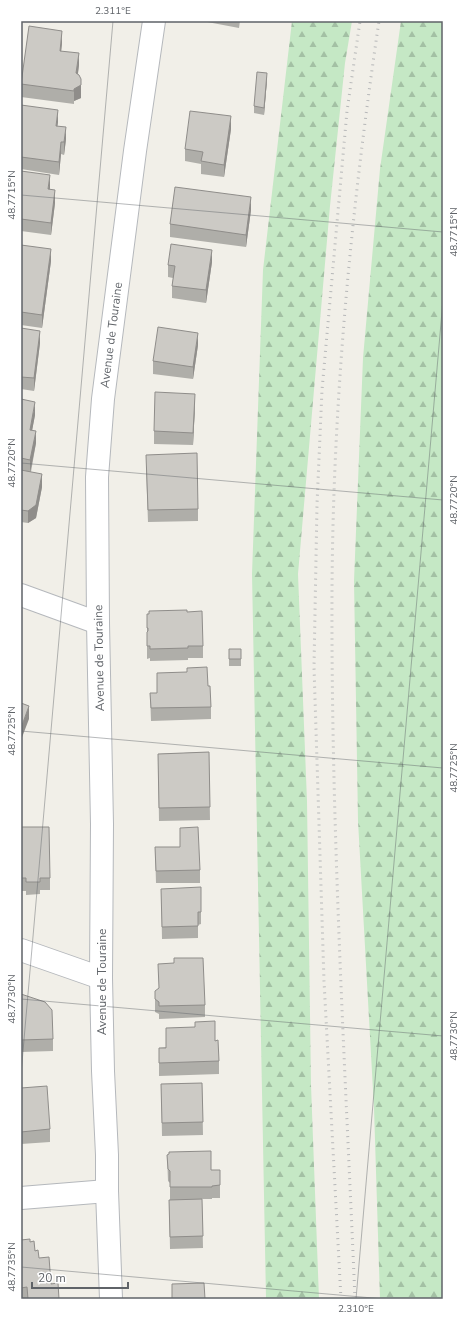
<svg xmlns="http://www.w3.org/2000/svg" width="464" height="1320" font-family="'Nunito Sans',sans-serif">
	<defs>
		<pattern id="forest-firs" width="22" height="20" patternUnits="userSpaceOnUse"><rect width="22" height="20" fill="#c5e8c5"/><path d="M5 1l3.5 6h-7zM16 11l3.5 6h-7z" fill="#a3c0a4"/></pattern>
	</defs>
	<rect width="100%" height="100%" fill="#f1efe8"/>
	<path fill="url(#forest-firs)" d="M292,21H352L345,63L330,206L298,574L307,801L311,1085L319,1299H266L252,574L263,270Z
		M401,21H443V1299H380L374,1108L358,821L354,581L363,358L380,169Z"/>
	<g fill="none" stroke-linecap="round" stroke-linejoin="round">
		<g stroke="#b5b8bc" stroke-width="24">
			<g id="minor">
				<path d="M21,595L98,623"/>
				<path d="M21,950L101,978"/>
				<path d="M21,1198L107,1191"/>
				<path id="s1" d="M111,1299L107,1191V1155L103,1071L101,978L102,824L98,623L97,477L103,399L135,151L154,21"/>
			</g>
		</g>
		<use href="#minor" stroke="#fff" stroke-width="22"/>
		<path stroke="#b6b7b8" stroke-width="3" stroke-dasharray="1 5" stroke-linecap="butt" d="M341,1299L324,981L314,667L317,504L322,390L347,111L360,21
			M355,1299C345,1063 331,827 332,591C333,401 351,210 379,21"/>
	</g>
	<path fill="#afaea9" d="M202,21H240L239,28Z
		M62,43L61,51L79,65L78,74L81,92V98L74,101V104L21,97V83Z
		M267,80L264,115L254,113V106Z
		M21,105L58,122L57,126L66,139L64,155L61,154L59,175L21,169Z
		M231,129L224,177L201,174V164L185,161V149Z
		M21,171L50,189L55,203L51,235L21,231Z
		M251,210L246,247L170,237V224Z
		M21,245L51,261L42,328L21,325Z
		M212,262L206,303L172,298V286L173,278L168,277V265Z
		M21,328L40,343L34,391L21,389Z
		M198,345L193,379L153,374V361Z
		M21,399L35,415L32,430L36,443L31,472L42,487L36,518L28,523L21,522Z
		M195,406L193,445L154,444V431Z
		M146,467L198,509V521L148,522Z
		M149,611L187,612L203,646V658H188V660L150,661V658L147,659V614H149Z
		M229,649H241V666H229Z
		M208,686L211,707V719L151,721L150,693H157Z
		M209,752L210,820L159,821L158,754Z
		M21,827L50,878V890H40V894L26,895V891H21Z
		M155,847L200,870V883H156Z
		M161,889L201,912V924L198,925V938L162,939Z
		M155,991L205,1005V1017L159,1019V1014L155,1012Z
		M21,994L53,1039V1051L21,1052Z
		M215,1041L219,1061V1074L159,1076V1048Z
		M202,1083L203,1135L162,1136L161,1084Z
		M21,1088L50,1129V1142L21,1144Z
		M167,1155L211,1170H220V1198H212V1199H202L203,1248L170,1249L169,1200H170V1183L168,1181Z
		M21,1240L30,1242L39,1258L59,1299H21Z"/>
	<path fill="#8f8d8a" d="M62,31V43L60,63V51Z
		M79,53V65L76,86V73Z
		M267,73V80L264,115V108Z
		M81,79V98L74,101V104V89Z
		M58,110V122L56,138V126Z
		M231,116V129L224,177V165Z
		M66,127V139L64,155V142Z
		M61,142V154L59,175V162Z
		M50,175V188L48,201V189Z
		M55,190V203L51,235V223Z
		M251,197V210L246,247V235Z
		M51,249V261L42,328V315Z
		M212,250V262L206,303V290Z
		M40,331V343L34,391V378Z
		M198,333V345L193,379V367Z
		M195,394V406L193,445V433Z
		M35,402V415L30,442V430Z
		M36,431V443L30,473V460Z
		M42,474V487L36,518L28,523V511Z
		M29,706V719L21,740V728Z"/>
	<path fill="#cccac5" stroke="#8f8d8a" d="M29,26L62,31L60,51L79,53L76,73L79,75L81,79V85L74,89V91L21,84Z
		M257,72L267,73L264,108L254,106Z
		M21,105L58,110L56,126L66,127L64,142H61L59,162L21,157Z
		M190,111L231,116L224,165L201,161L203,152L185,149Z
		M21,171L50,175L48,189L55,190L51,223L21,219Z
		M175,187L251,197L246,235L170,224Z
		M171,244L212,250L206,290L172,286L175,266L168,265Z
		M21,245L51,249L42,315L21,312Z
		M158,327L198,333L193,367L153,361Z
		M21,328L40,331L34,378L21,377Z
		M155,392L195,394L193,433L154,431Z
		M21,399L35,402L30,430L36,431L30,460L21,458Z
		M197,453L198,509L148,510L146,455Z
		M21,470L42,474L36,505L28,511L21,510Z
		M187,610V612L202,611L203,646H188V648L150,649V646H147V632L148,631V628H147V614H149V611Z
		M229,649H241V659H229Z
		M207,667L208,686H210L211,707L151,708L150,693H157V673L187,672V668Z
		M21,703L29,706L21,728Z
		M209,752L210,807L159,808L158,754Z
		M21,827H49L50,878H40V882H26V878H21Z
		M198,827L200,870L156,871L155,847H180V828Z
		M201,887V912H198V926L162,927L161,889Z
		M174,958H203L205,1005L159,1006V1002L155,999V991L159,988L158,964L174,963Z
		M21,994L45,1002L52,1010L53,1039L21,1040Z
		M215,1021V1041L218,1040L219,1061L159,1063V1048H166V1028L195,1027V1022Z
		M202,1083L203,1122L162,1123L161,1084Z
		M47,1086L50,1129L21,1132V1088Z
		M211,1151V1170H220V1185L212,1186V1187H170V1171L168,1169L167,1155L169,1154V1152Z
		M202,1199L203,1236L170,1237L169,1200Z
		M30,1239V1242L34,1241L35,1251L38,1250L39,1258L49,1257L51,1284L58,1283L59,1299H28L27,1287L21,1288V1240Z
		M204,1283L205,1299H172V1284Z"/>
	<path fill="none" stroke="#5f6368" stroke-width="1" stroke-opacity="0.45" d="M21,195L443,232M21,463L443,500M21,731L443,768M21,999L443,1036M21,1074L113,21M21,1267L384,1299M356,1299L443,300"/>
	<g text-anchor="middle" dominant-baseline="central" stroke-width="3" stroke-linejoin="round" paint-order="stroke">
		<g font-size="12" fill="#5f6368" stroke="#fff">
			<text stroke="none"><textPath href="#s1" startOffset="965">Avenue de Touraine</textPath></text>
			<text transform="translate(99 658) rotate(-91)">Avenue de Touraine</text>
			<text transform="translate(102 982) rotate(-90)">Avenue de Touraine</text>
		</g>
	</g>
	<rect width="464" height="1320" fill="none" stroke="#ffffff" stroke-width="44"/>
	<path d="M32 1282v6h96v-6" fill="none" stroke="#5f6368" stroke-width="2"/>
	<text x="38" y="1282" font-size="12" fill="#5f6368" stroke="#ffffff" stroke-width="3" paint-order="stroke">20 m</text>
	<rect x="22" y="22" width="420" height="1276" fill="none" stroke="#5f6368" stroke-width="1.5"/>
	<g font-size="10" text-anchor="middle" fill="#5f6368">
		<text x="113" y="14">2.311°E</text>
		<text transform="translate(11 195) rotate(-90)" y="4">48.7715°N</text>
		<text transform="translate(453 232) rotate(-90)" y="4">48.7715°N</text>
		<text transform="translate(11 463) rotate(-90)" y="4">48.7720°N</text>
		<text transform="translate(453 500) rotate(-90)" y="4">48.7720°N</text>
		<text transform="translate(11 731) rotate(-90)" y="4">48.7725°N</text>
		<text transform="translate(453 768) rotate(-90)" y="4">48.7725°N</text>
		<text transform="translate(11 999) rotate(-90)" y="4">48.7730°N</text>
		<text transform="translate(453 1036) rotate(-90)" y="4">48.7730°N</text>
		<text transform="translate(11 1267) rotate(-90)" y="4">48.7735°N</text>
		<text x="356" y="1312">2.310°E</text>
	</g>
</svg>
